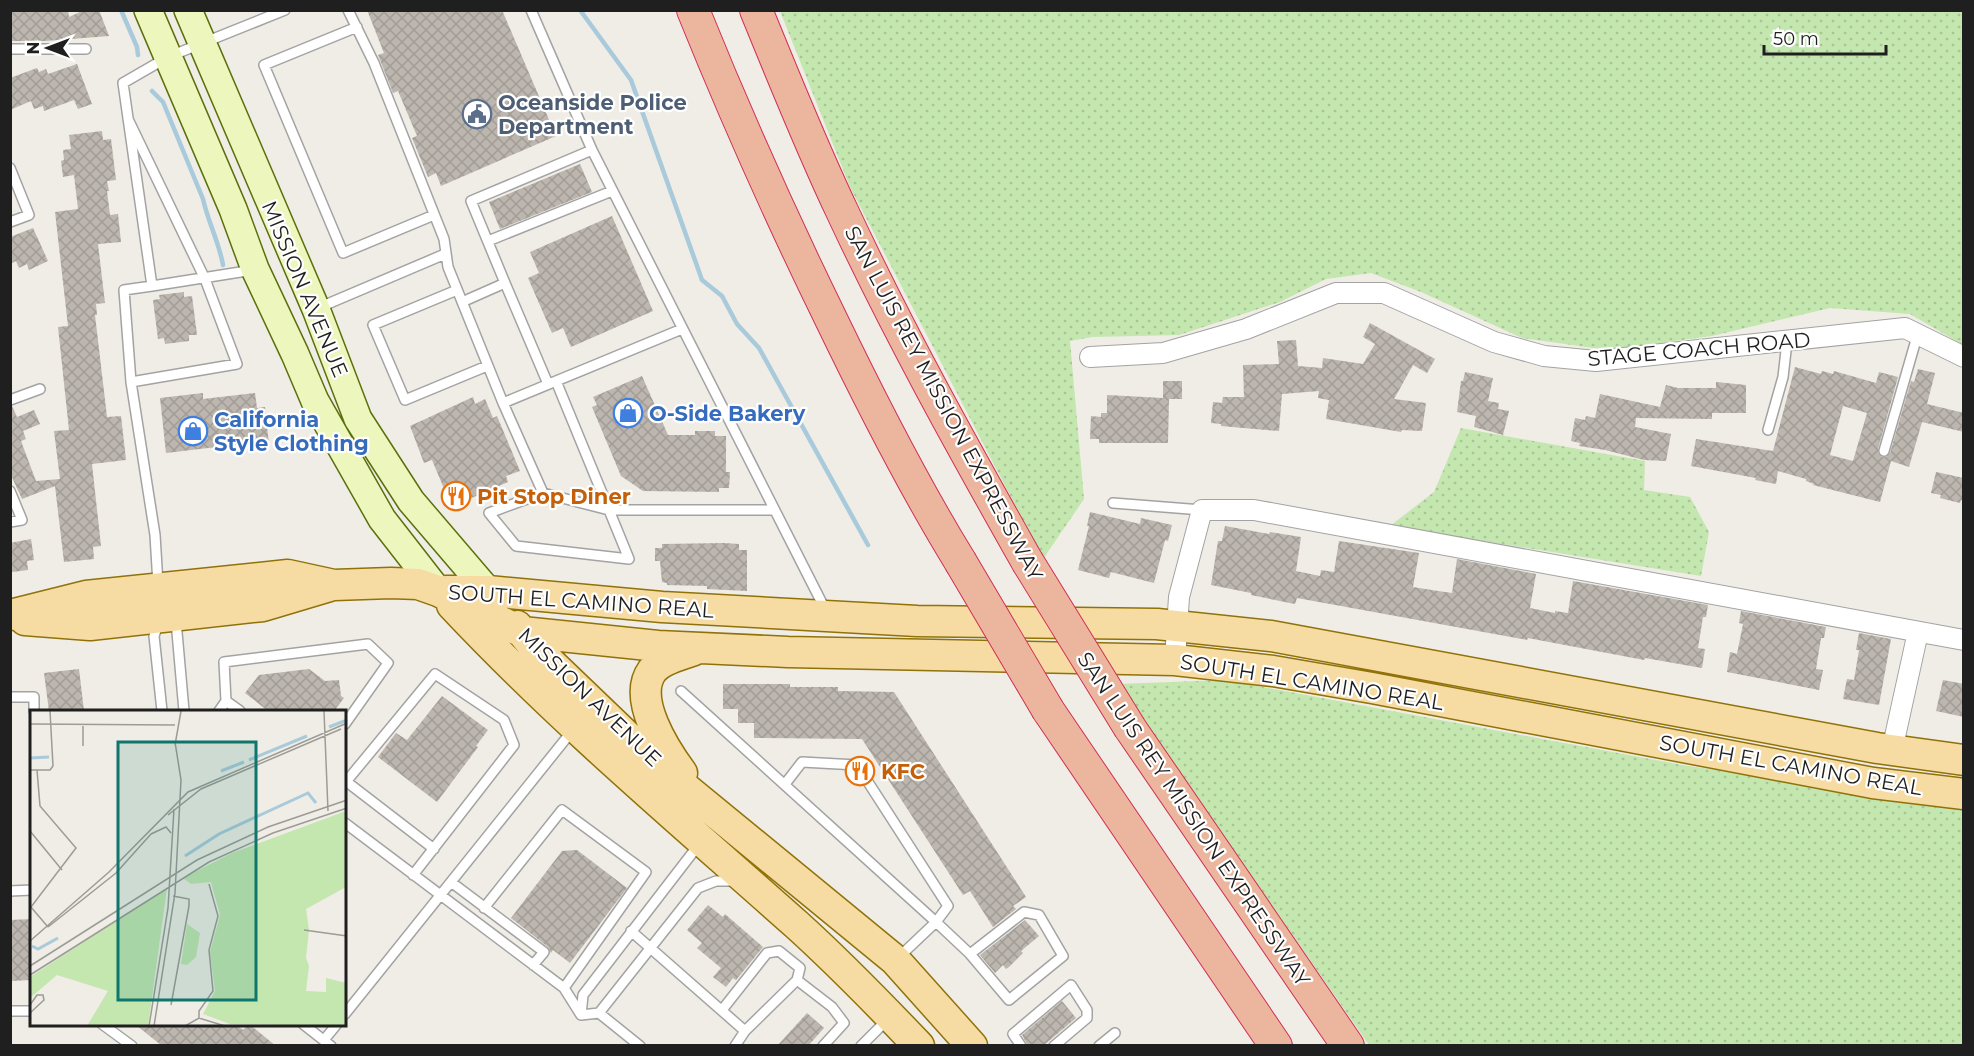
<svg xmlns="http://www.w3.org/2000/svg" width="1974" height="1056" font-family="Montserrat,sans-serif">
	<defs>
		<pattern id="grass-dots" width="8" height="8" patternUnits="userSpaceOnUse" patternTransform="scale(1.5)"><rect width="8" height="8" fill="#c4e6af"/><path d="M2 2h.1M6 6h.1" fill="none" stroke="#a8c596" stroke-width="1.8" stroke-linecap="round"/></pattern>
		<pattern id="building-cross-hatch" width="8" height="8" patternUnits="userSpaceOnUse" patternTransform="scale(1.5)"><rect width="8" height="8" fill="#bcb6af"/><path d="M0 0l8 8M0 8l8-8" fill="none" stroke="#a19c96"/></pattern>
	</defs>
	<rect width="100%" height="100%" fill="#efede6"/>
	<path fill="url(#grass-dots)" d="M780,11H1963V345L1910,314L1830,308L1712,336L1608,350L1522,338L1421,292L1371,273L1326,279L1280,302L1179,335L1092,337L1070,341L1084,499L1043,559L850,187Z
		M1461,428L1645,461L1644,490L1690,497L1709,532L1701,576L1390,526L1434,492Z
		M1225,680L1688,766L1963,804V1045H1369L1118,684Z"/>
	<g fill="none" stroke-linecap="round" stroke-linejoin="round">
		<path stroke="#a9cada" stroke-width="4.5" d="M121,10L137,47L138,55
			M580,10L631,80L702,280L722,296L737,324L759,348L868,545
			M152,91L163,102L203,199C208,222 219,242 223,265"/>
	</g>
	<path fill="url(#building-cross-hatch)" fill-rule="evenodd" d="M10,10H68L69,17L84,10H99L109,36L45,41H10Z
		M367,10H502L556,136L441,186L436,173L428,177L412,138L417,136L398,91L393,93L378,55L384,53Z
		M77,64L92,104L78,109L74,100L44,111L43,106L34,109L31,101L10,110V78L37,68L39,72L46,69L48,74Z
		M102,131L103,140L111,139L116,180L107,181L109,191H107L110,215L118,214L121,242L98,244L105,303L96,304L97,315H95L107,417L121,416L126,460L92,464L101,546L93,547L94,559L64,562L55,486L22,499L10,473V407L12,406L17,417L34,410L40,424L23,431L26,439L21,441L36,481L60,479L54,431L69,430L58,327L68,326L55,212L78,209L74,175L63,177L61,161L64,160L63,150L71,149L69,135Z
		M580,164L592,192L500,229L489,202Z
		M612,216L653,311L571,347L563,328L552,333L528,278L539,273L530,252Z
		M33,228L48,261L29,270L27,264L19,268L16,261L10,264V237Z
		M184,292V297L192,296L197,335H189V341L165,344L164,338L158,339L153,300L160,299L159,295Z
		M1370,323L1435,359L1427,373L1413,365L1394,399L1426,403L1422,431L1402,430L1401,432L1326,419L1329,400L1318,398L1319,391L1282,394L1279,431L1221,426V424L1211,423L1213,402L1222,403L1223,397H1244L1243,365L1279,364L1277,341L1296,340L1298,366L1322,368L1323,358L1363,364L1375,344L1363,337Z
		M1795,367L1821,374L1822,371L1833,374L1834,371L1876,383L1879,372L1898,377L1878,449V453L1882,457H1886L1890,453L1911,381L1914,382L1918,369L1935,373L1927,404L1964,413V432L1922,422L1909,467L1891,461L1880,502L1813,485L1814,484L1806,481V479L1778,471L1776,484L1755,480L1756,478L1691,466L1696,439L1773,451ZM1843,406L1867,413L1853,461L1830,455Z
		M1465,372L1493,378L1488,401L1499,403L1498,409L1509,411L1503,435L1474,427L1476,416L1457,412L1461,381H1463Z
		M642,376L668,435H695V431H715V436H726V472H730L729,488H719V492L643,491L621,476L592,407L597,405L593,397Z
		M1163,381H1182V399H1169L1168,443H1099V439H1090L1091,416L1101,417V413H1107V395L1163,398Z
		M1716,382L1746,385V413H1712V419L1636,418L1635,427L1671,434L1666,461L1644,460L1605,450L1579,446L1580,443L1571,441L1575,418L1585,420L1586,416L1595,418L1600,394L1660,407L1666,385L1678,388H1716Z
		M203,393V399L255,393L257,408L265,407L269,444L243,447L242,444L166,453L160,398Z
		M473,397L475,404L485,399L493,418L497,416L520,471L506,476L508,482L467,500L465,495L454,500L449,489L445,491L432,460L424,463L410,426Z
		M1936,472L1964,478V501L1961,500L1960,503L1940,498L1941,495L1931,493Z
		M1090,512L1140,524L1141,518L1172,525L1168,541L1165,540L1154,583L1111,572L1109,578L1078,570L1089,526H1087Z
		M1225,526L1269,534L1270,532L1301,537L1296,571L1320,576L1321,570L1334,572L1339,541L1419,553L1413,587L1438,591L1452,593L1457,559L1536,574L1530,608L1555,613V611L1568,613L1573,581L1708,605L1706,617H1703L1698,648L1705,649L1702,668L1645,658L1644,660L1528,638L1527,640L1297,598L1295,604L1251,595V593L1211,585L1218,541H1222Z
		M31,539L34,560L27,561L28,570L12,572L10,543Z
		M724,543L739,544V550H747V591L707,589V586L667,585V583L662,582L660,561H655V548H662V544Z
		M1741,611L1826,627L1824,638H1821L1816,669L1823,670L1819,690L1727,672L1730,652L1737,654L1743,624L1739,623Z
		M1859,633L1891,639L1879,705L1843,699L1847,679L1854,680L1859,650H1856Z
		M79,669L84,711H49L44,673Z
		M309,669L325,681L339,680L341,696L344,698L334,711H268L245,693L259,675Z
		M1943,680L1964,684V717L1936,711Z
		M723,684H790V687H838V691L894,692L1026,897L1013,906L1016,909L993,927L970,891L963,895L862,739L754,738V723H738V709H723Z
		M442,696L488,730L476,746L478,747L437,802L378,757L396,733L407,740Z
		M577,850L627,888L570,963L553,950L551,953L548,947L511,918L562,851Z
		M708,905L723,917L725,914L763,947L736,980L733,978L726,987L713,977L721,968L697,948L702,943L687,930Z
		M32,919V980L10,981V920Z
		M1025,920L1039,936L1021,951L1023,953L1009,967L1006,969L1003,965L995,973L980,955Z
		M1062,1001L1076,1018L1043,1046H1028L1022,1035Z
		M807,1013L824,1028L808,1046H777Z
		M135,1024H236L243,1030L249,1024L276,1046H162Z"/>
	<g fill="none" stroke-linecap="round" stroke-linejoin="round">
		<g stroke="#a3a3a3" stroke-width="12">
			<path id="service" d="M348,10L374,63L444,239L448,267L503,403L682,329
				M531,10L592,150L826,611
				M357,27L264,65L343,253L434,215
				M10,49H86
				M128,119L205,279L237,364L131,382L124,290L152,286
				M10,168L29,215L10,222
				M488,241L612,191
				M253,270L152,286L123,83L168,57L285,10
				M505,283L471,201L592,150
				M457,290L373,325L405,400L487,366
				M462,302L505,283L548,384
				M318,308L445,254
				M556,381L609,510H773
				M131,382L155,535L158,584
				M10,400L40,389
				M503,403L543,493L609,510L629,559L516,546L489,513L543,493
				M1768,430L1783,377L1787,342
				M1884,451L1918,333
				M10,491L22,520L10,522
				M1113,503L1202,510
				M176,621L184,711
				M159,622L154,636L162,711
				M681,691L936,922L899,957
				M10,697H34V711
				M226,701L240,711
				M219,711L226,701L224,662L368,644L388,663L345,724
				M347,782L434,849
				M345,783L435,674L504,720L514,745L413,875
				M785,784L802,762L857,765L948,906L936,922L970,954L1009,1000L1063,956L1039,915L1024,912L970,954
				M345,823L564,988L581,1015L599,1013L640,1046
				M451,882L544,952L533,965
				M10,891L32,890
				M484,908L562,810L646,872L564,988
				M631,931L745,1031L735,1046
				M797,980L832,1007L844,1023L823,1046
				M722,1010L767,953L779,951L800,968L797,980L745,1031
				M10,1011H32
				M599,1013L698,888L716,881H736
				M345,1014L572,731
				M581,1015L583,995L700,843
				M102,1024L132,1046
				M303,1024L331,1046
				M324,1040L337,1024
				M861,1046L887,1020
				M1021,1046L1013,1034L1071,985L1087,1010V1018L1054,1046
				M1099,1046L1115,1033"/>
		</g>
		<g stroke="#a3a3a3" stroke-width="22">
			<path id="minor" d="M1090,357L1163,353L1246,329L1336,293H1384L1494,342L1544,356L1596,361L1905,328L1964,357
				M1175,660L1179,597L1202,510H1254L1964,640
				M1892,750L1918,632"/>
		</g>
		<g stroke="#5b700c" stroke-width="30">
			<path id="secondary" d="M148,10L233,209L255,269L295,354L315,401L382,519L438,591
				M188,10L316,309L358,419L411,501L488,591"/>
		</g>
		<g stroke="#907209" stroke-width="33">
			<path id="primary" d="M446,591H488L662,607L917,621L1157,624L1271,636L1877,748L1964,760
				M452,605C559,719 679,820 796,924C838,962 879,1004 919,1046
				M10,615L86,596L288,575L334,585L391,583L418,584L438,591L522,632L658,646L788,652L1175,660L1273,671L1372,688L1873,783L1964,794
				M25,620L90,625L263,606L330,586
				M517,626L535,648L656,764L895,960L972,1046
				M682,773C665,750 632,699 652,671C661,659 681,655 694,650"/>
		</g>
		<g stroke="#d02f56" stroke-width="34">
			<path id="trunk" d="M693,10C735,114 781,217 830,317C870,400 912,483 960,561
				M756,10C784,78 811,146 842,211C898,331 962,446 1027,561
				M1048,710L1276,1046
				M1130,728L1348,1046"/>
		</g>
		<use href="#service" stroke="#fff" stroke-width="9"/>
		<use href="#minor" stroke="#fff" stroke-width="20"/>
		<use href="#secondary" stroke="#edf6bd" stroke-width="27"/>
		<use href="#primary" stroke="#f6dba3" stroke-width="30"/>
		<use href="#trunk" stroke="#ecb69e" stroke-width="32"/>
		<g stroke="#d02f56" stroke-width="34" stroke-linecap="butt">
			<path id="trunk-bridge" d="M960,561L1048,710
				M1027,561L1130,728"/>
		</g>
		<use href="#trunk-bridge" stroke="#ecb69e" stroke-width="32"/>
	</g>
	<defs>
		<g id="civic-ring" transform="scale(1.5)"><circle r="9.5" fill="#fff" stroke="#5c6f8a" stroke-width="1.5"/><path d="M-.6-6.5H3V-4.5H.6V-3L4-1V1h2V6H-6V1h2V-1L-.6-3ZM-1.2 2.5V6h2.4V2.5Z" fill="#5c6f8a"/></g>
		<g id="shop-ring" transform="scale(1.5)"><circle r="9.5" fill="#fff" stroke="#3f7fe0" stroke-width="1.5"/><path d="M-5-2.5h2.3a2.7 3.5 0 0 1 5.4 0H5L5.5 6h-11ZM-1.5-2.5h3a1.5 2.3 0 0 0-3 0Z" fill="#3f7fe0"/></g>
		<g id="restaurant-ring" transform="scale(1.5)"><circle r="9.5" fill="#fff" stroke="#e8710a" stroke-width="1.5"/><path d="M-5-6h1v4h1v-4h1v4h1v-4h1v5L-1.5 .5V6h-2V.5L-5-1ZM5-6V6H3V1.5H1.5Q1.5-4 5-6Z" fill="#e8710a"/></g>
	</defs>
	<g fill-rule="evenodd">
		<use href="#civic-ring" x="477" y="114"/>
		<use href="#shop-ring" x="628" y="413"/>
		<use href="#shop-ring" x="193" y="431"/>
		<use href="#restaurant-ring" x="456" y="496"/>
		<use href="#restaurant-ring" x="860" y="771"/>
	</g>
	<g text-anchor="middle" dominant-baseline="central" stroke-width="4.5" stroke-linejoin="round" paint-order="stroke">
		<g font-size="21" font-weight="bold" fill="#4e5e75" stroke="#fff" text-anchor="start">
			<text x="498" y="102">Oceanside Police<tspan x="498" dy="24">Department</tspan></text>
		</g>
		<g font-size="21" fill="#1f1f1f" stroke="#fff">
			<text transform="translate(305 289) rotate(67)">MISSION AVENUE</text>
			<text transform="translate(1699 349) rotate(-5)">STAGE COACH ROAD</text>
			<text transform="translate(944 403) rotate(62)">SAN LUIS REY MISSION EXPRESSWAY</text>
			<text transform="translate(581 601) rotate(4)">SOUTH EL CAMINO REAL</text>
			<text transform="translate(1312 682) rotate(9)">SOUTH EL CAMINO REAL</text>
			<text transform="translate(590 697) rotate(44)">MISSION AVENUE</text>
			<text transform="translate(1791 765) rotate(10)">SOUTH EL CAMINO REAL</text>
			<text transform="translate(1194 819) rotate(56)">SAN LUIS REY MISSION EXPRESSWAY</text>
		</g>
		<g font-size="21" font-weight="bold" fill="#366cbe" stroke="#fff" text-anchor="start">
			<text x="649" y="413">O-Side Bakery</text>
			<text x="214" y="419">California<tspan x="214" dy="24">Style Clothing</tspan></text>
		</g>
		<g font-size="21" font-weight="bold" fill="#c56008" stroke="#fff" text-anchor="start">
			<text x="477" y="496">Pit Stop Diner</text>
			<text x="881" y="771">KFC</text>
		</g>
	</g>
	<g transform="translate(30 710)">
		<rect width="316" height="316" fill="#efede6"/>
		<path d="M316,101V177L276,199L279,220L276,248L279,256L276,281L296,282V268L316,273V316L200,314L173,304L185,281L180,242L190,205L181,172L161,174L153,168L202,143ZM137,178L118,316H57L78,281L27,265L0,288V267ZM157,214L170,223L166,247L157,255L151,254Z" fill="#c4e6af"/>
		<path fill="none" stroke="#a9cada" stroke-width="3" d="M299,17L317,10M0,48L19,47M219,50L277,26M191,61L214,52M155,146L189,124L278,83L286,93M2,236L8,239L28,228"/>
		<path fill="none" stroke="#9c9b96" stroke-width="1.5" d="M294,1L298,101M0,14L145,15M53,16V36M145,35L151,1M0,60H20L23,56L20,1M138,105L171,79L311,19M0,121L32,160M121,124L136,117L141,123M0,196L18,217M1,197L46,138L10,96L7,60M18,217L86,163L121,124M274,220L317,226M0,231L79,162L158,82L317,13M0,256L167,150L238,117L317,90M0,265L179,152L243,123L317,98M0,295L7,285H13L14,290L0,303M141,295L159,196V189L143,186M169,308V301L183,281L179,240L188,206L179,174M119,316L138,198L144,99M124,316L145,183L151,70L145,32M155,316L169,308L195,316"/>
		<path fill="#0f766e" fill-opacity="0.15" stroke="#0f766e" stroke-width="3" d="M88,32H226V290H88Z"/>
		<rect width="316" height="316" fill="none" stroke="#1f1f1f" stroke-width="3"/>
	</g>
	<rect width="1974" height="1056" fill="none" stroke="#1f1f1f" stroke-width="24"/>
	<g transform="translate(48 48) rotate(270)" stroke="#ffffff" stroke-width="4.5" paint-order="stroke">
	<path d="M0-4.5L10 22L0 15L-10 22Z" fill="#1f1f1f"/>
	<text y="-9" font-size="16" font-weight="bold" text-anchor="middle" fill="#1f1f1f">N</text>
	</g>
	<path d="M1764 45v9h122v-9" fill="none" stroke="#1f1f1f" stroke-width="3"/>
	<text x="1773" y="45" font-size="18" fill="#1f1f1f" stroke="#ffffff" stroke-width="4.5" paint-order="stroke">50 m</text>
</svg>
